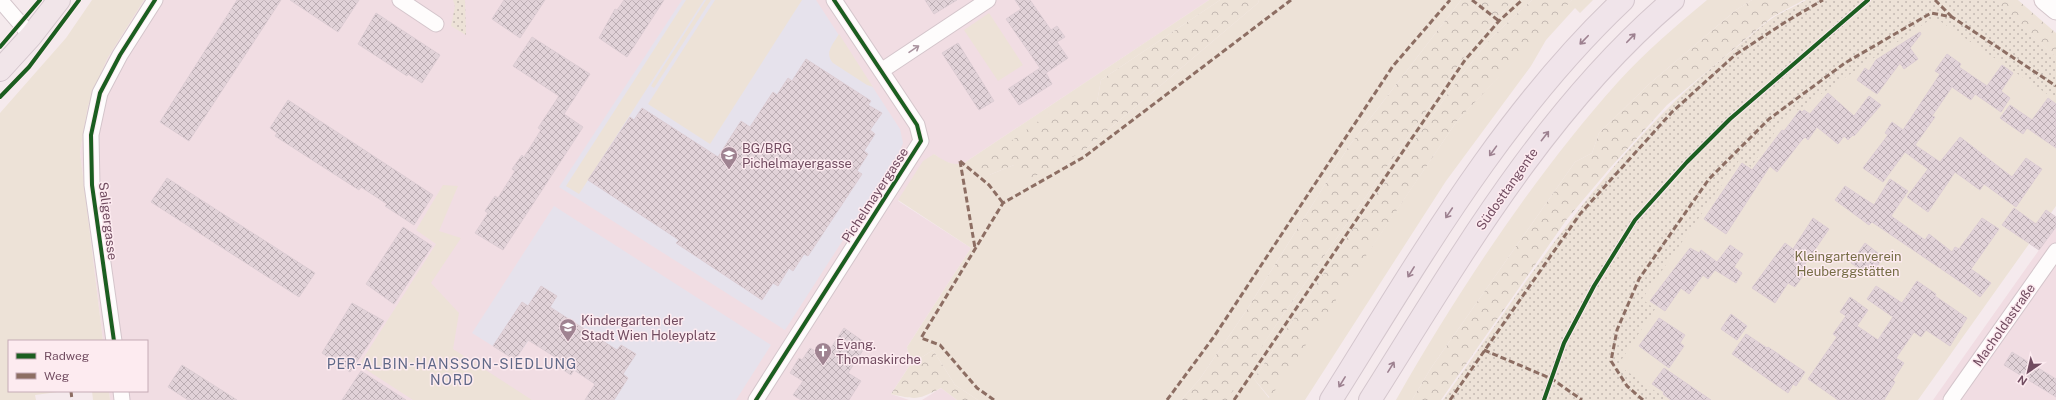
<svg xmlns="http://www.w3.org/2000/svg" width="2056" height="400" font-family="'Public Sans',sans-serif">
	<defs>
		<pattern id="forest-crowns" width="20" height="18" patternUnits="userSpaceOnUse"><rect width="20" height="18" fill="#ede2d7"/><path d="M2 6a3 3 0 1 1 6 0M12 15a3 3 0 1 1 6 0" fill="none" stroke="#c4b9b2"/></pattern>
		<pattern id="park-dots" width="8" height="8" patternUnits="userSpaceOnUse"><rect width="8" height="8" fill="#ede2d7"/><path d="M2 2h.1M6 6h.1" fill="none" stroke="#c4b9b2" stroke-width="1.8" stroke-linecap="round"/></pattern>
		<pattern id="building-cross-hatch" width="8" height="8" patternUnits="userSpaceOnUse"><rect width="8" height="8" fill="#e1d2d8"/><path d="M0 0l8 8M0 8l8-8" fill="none" stroke="#bbadb3"/></pattern>
	</defs>
	<rect width="100%" height="100%" fill="#f5eaed"/>
	<path fill="#f1dde3" d="M144,0H1209L964,163L956,165L943,161L934,154L898,201L971,248L907,347L910,365L891,394L909,400H110L109,391H147V341H103L80,152L88,106L107,59Z
		M2056,227V400H1933L2039,250Z
		M941,388L957,400H922Z"/>
	<path fill="#e6e2ec" d="M682,0H816L900,129L903,143L899,153L785,330L559,187Z
		M554,206L771,345L736,400H585L595,384L574,370L571,375L565,371L559,368L562,362L529,340L515,360L472,333Z"/>
	<path fill="#ede2d7" d="M92,0H144L107,59L88,106L80,152L103,341H9V391H65L35,395L36,400H0V113L66,38Z
		M686,0H704L579,194L566,186Z
		M706,0H711L654,88L651,86Z
		M715,0H802L710,144L648,104Z
		M1209,0H1220L1101,80L1097,102L989,175L1014,165L1082,152L1258,3L1259,0H1461L1349,146L1246,311L1199,380L1181,400H978L955,385L933,350L910,365L907,347L971,248L898,200L923,161L934,154C944,161 952,166 964,163Z
		M1513,0H1532L1490,39L1460,77L1372,200L1254,379L1269,398L1457,121L1564,7L1572,0H1593L1580,13L1575,8L1546,40L1531,66L1446,181L1305,400H1226L1280,319L1464,57Z
		M1707,0H1752L1736,10L1648,85L1599,133L1592,153L1575,162L1431,368L1412,400H1396C1458,291 1534,176 1618,82C1645,52 1676,26 1707,0Z
		M1993,0L2056,57V206L1918,400H1537L1815,32Z
		M989,13L1023,65L998,81L964,30Z
		M839,34L873,87L867,85L833,63C824,53 833,44 839,34Z
		M443,185L458,186L439,231L461,238L431,283L459,313L453,349L532,400H413L359,365L436,244L416,230Z
		M92,391H109L110,400H93Z"/>
	<path fill="url(#forest-crowns)" d="M1220,0H1259L1258,3L1082,152L1031,178L1014,165L989,175L976,166L1075,95L1097,102L1101,80Z
		M1461,0H1513L1464,57L1280,319L1227,400H1181L1199,380L1246,311L1349,146Z
		M1532,0H1572L1457,121L1270,398L1254,379L1372,200L1460,77L1490,39Z
		M1752,0H1804L1772,17L1667,105L1610,168L1567,219L1441,400H1412L1431,368L1575,162L1592,153L1599,133L1648,85L1736,10Z
		M1993,0H2018L2056,33V57Z
		M933,350L955,385L978,400H957L941,388C917,400 918,400 891,394L910,365Z"/>
	<path fill="url(#park-dots)" d="M453,0H465L466,35L451,26L455,6Z
		M1806,0H1993L2056,57V100L1934,17L1783,120L1751,167L1740,159L1642,299L1655,309L1618,365L1668,400H1443C1529,278 1609,150 1727,55C1743,43 1758,28 1774,17C1784,11 1796,6 1806,0Z"/>
	<path fill="url(#building-cross-hatch)" stroke="#ddcdd4" d="M237,0H281L189,141L160,122Z
		M290,0H359L338,32Z
		M504,0H545L520,38L492,19Z
		M624,0H664L627,57L599,38L615,9L617,10Z
		M925,0H957L934,14Z
		M1015,0H1030L1051,30L1057,26L1065,37L1057,42L1068,58L1046,73L1052,84L1019,105L1008,89L1040,68L1006,19L1021,9Z
		M376,13L440,55L422,83L408,74L407,76L358,44Z
		M1920,32L1921,34L1910,48L1918,59L1904,69L1900,63L1877,94L1857,80L1865,68L1869,71L1876,60Z
		M532,37L590,74L564,114L583,127L503,250L475,233L488,213L485,211L495,196L498,198L515,171L512,169L522,155L524,157L541,130L538,128L559,96L513,66Z
		M958,43L994,101L979,110L942,53Z
		M1947,54L1961,64L1959,67L1987,86L2002,65L2013,73L2001,91L2010,98L2001,112L1975,94L1971,100L1952,87L1932,116L1935,117L1915,145L1940,162L1960,137L2012,177L2026,158L2042,169L2016,207L1984,184L1980,190L1955,172L1928,212L1907,197L1928,169L1905,152L1883,182L1863,168L1888,135L1885,133L1892,122L1903,130L1940,74L1935,71Z
		M806,59L871,101L868,105L882,113L870,130L875,134L864,151L868,154L857,171L862,174L808,256L804,254L793,271L789,268L778,286L773,283L762,300L676,243L679,240L588,180L630,117L634,120L642,108L718,157L741,121L750,127L773,92L777,95L788,78L792,81Z
		M1828,93L1854,116L1869,96L1881,105L1854,136L1853,135L1848,140L1844,136L1838,144L1817,127L1808,140L1805,137L1801,141L1777,172L1770,166L1726,234L1704,219L1742,163L1752,170L1782,130L1784,131L1800,110L1802,112L1804,110L1810,114Z
		M2048,98L2056,104V148L2027,128L2023,134L2000,118L2010,105L2032,120Z
		M288,100L433,195L414,225L385,206L387,204L361,187L359,190L275,136L277,133L270,128Z
		M167,178L315,273L299,297L151,202Z
		M1890,179L1908,191L1891,216L1925,240L1929,234L1952,252L1955,247L1959,249L1982,218L1999,229L1971,269L1991,283L1980,297L1965,285L1872,222L1869,225L1835,200L1845,186L1874,205Z
		M2014,208L2036,224L2046,210L2056,217V227L2039,250L2002,225Z
		M1813,218L1829,229L1801,270L1805,273L1795,287L1788,283L1775,303L1752,288L1785,243L1793,249Z
		M403,227L432,246L394,304L366,284Z
		M1865,243L1883,257L1871,276L1851,263Z
		M1730,245L1743,254L1734,267L1742,273L1736,283L1715,270L1708,279L1703,275L1689,294L1681,288L1665,311L1650,301L1690,248L1699,253L1701,250L1717,262Z
		M1917,281L1936,294L1935,296L1967,318L1950,346L1926,330L1921,337L1914,332L1896,358L1904,363L1893,380L1895,382L1884,400H1838L1808,379L1837,337L1833,334L1846,316L1840,312L1850,297L1868,310L1857,326L1878,340L1893,317L1867,299L1876,286L1902,303Z
		M541,286L557,296L550,307L617,350L621,345L636,354L623,374L628,378L614,400H585L595,384L574,370L571,375L565,371L559,368L563,362L528,340L515,360L493,346L522,302L528,306Z
		M352,303L384,321L350,372L322,353Z
		M1731,314L1747,326L1737,340L1721,329Z
		M1659,318L1685,335L1680,343L1684,346L1669,368L1639,346Z
		M844,328L867,344L848,373L861,381L849,400H801L793,395L803,381L790,373L799,358L802,360L810,348L825,357Z
		M1746,334L1767,348L1768,347L1805,372L1796,386L1793,384L1788,393L1732,354Z
		M2012,352L2056,379V397L2004,365Z
		M182,365L237,400H188L185,398L168,387Z
		M1664,368L1711,400H1671L1663,394L1664,392L1652,384Z
		M361,371L406,400H342Z"/>
	<g fill="none" stroke-linecap="round" stroke-linejoin="round">
		<g stroke="#d4c5cb" stroke-width="17">
			<path id="minor" d="M0,0L31,36
				M400,0L436,24
				M881,71L988,0
				M114,341L92,185L91,135L100,93L120,55L155,0
				M121,391L122,400
				M756,400L921,141L917,125L834,0
				M1951,400L2056,251"/>
		</g>
		<g stroke="#d4c5cb" stroke-width="21">
			<path id="tertiary" d="M2044,0L2056,10"/>
		</g>
		<g stroke="#d4c6cd" stroke-width="24">
			<path id="primary" d="M0,70L31,36L59,0"/>
		</g>
		<g stroke="#d4c6cd" stroke-width="24">
			<path id="motorway" d="M1331,400C1419,260 1502,114 1623,0
				M1370,400C1459,259 1544,110 1673,0"/>
		</g>
		<use href="#minor" stroke="#fefcfc" stroke-width="15"/>
		<use href="#tertiary" stroke="#fefcfc" stroke-width="19"/>
		<use href="#primary" stroke="#f1e5e9" stroke-width="22"/>
		<use href="#motorway" stroke="#f0e4ea" stroke-width="22"/>
		<path stroke="#8d6e63" stroke-width="3" stroke-dasharray="6 3" stroke-linecap="butt" d="M1472,0L1499,21
			M1935,0L1952,17
			M960,161L975,248
			M960,161L989,185L1003,203
			M1484,350L1552,379L1582,400
			M71,391L72,400
			M994,400L977,388L940,345L921,338L1003,203L1084,157L1291,0
			M1167,400L1213,338L1393,66L1450,0
			M1234,400L1465,60L1499,21L1522,0
			M1450,400L1580,214L1672,112L1735,55L1787,21L1823,0
			M1643,400L1627,386L1611,361L1617,330L1639,279L1709,179L1769,119L1845,63L1931,13L1952,17L2056,86"/>
		<g stroke="#fdebf0" stroke-width="6">
			<path id="cycleway" d="M0,47L40,0
				M0,97L29,67L79,0
				M114,341L92,185L91,135L100,93L120,55L155,0
				M756,400L921,141L917,125L834,0
				M1544,400L1564,343L1594,286L1635,220L1687,162L1730,119L1868,0"/>
		</g>
		<use href="#cycleway" stroke="#1b5e20" stroke-width="4"/>
	</g>
	<defs><path id="oneway-shaft" d="M-6 0H5M1.5-3L5.5 0L1.5 3" fill="none" stroke-width="1.6" stroke-linecap="round" stroke-linejoin="round"/></defs>
	<g stroke="#9d8190">
		<use href="#oneway-shaft" transform="translate(1631 38) rotate(-46)"/>
		<use href="#oneway-shaft" transform="translate(1584 40) rotate(134)"/>
		<use href="#oneway-shaft" transform="translate(1545 136) rotate(-52)"/>
		<use href="#oneway-shaft" transform="translate(1493 151) rotate(126)"/>
		<use href="#oneway-shaft" transform="translate(1449 213) rotate(124)"/>
		<use href="#oneway-shaft" transform="translate(1411 272) rotate(122)"/>
		<use href="#oneway-shaft" transform="translate(1391 367) rotate(-58)"/>
		<use href="#oneway-shaft" transform="translate(1342 382) rotate(122)"/>
	</g>
	<use stroke="#a9929e" href="#oneway-shaft" transform="translate(914 49) rotate(-34)"/>
	<defs>
		<g id="school-pin" transform="scale(0.9)"><path d="M0 17L-7.5 6A9.5 9.5 0 1 1 7.5 6Z" fill="#9f8391" stroke="#fdebf0"/><path d="M0-5L7-2L0 1L-7-2ZM-4 1L0 2.5L4 1V4Q0 6-4 4Z" fill="#fff"/></g>
		<g id="church-pin" transform="scale(0.9)"><path d="M0 17L-7.5 6A9.5 9.5 0 1 1 7.5 6Z" fill="#9f8391" stroke="#fdebf0"/><path d="M-1.2-6h2.4v3.5h3.3v2.4h-3.3V6h-2.4V-.1h-3.3v-2.4h3.3Z" fill="#fff"/></g>
	</defs>
	<g fill-rule="evenodd">
		<use href="#school-pin" x="729" y="155"/>
		<use href="#school-pin" x="568" y="327"/>
		<use href="#church-pin" x="823" y="351"/>
	</g>
	<g text-anchor="middle" dominant-baseline="central" stroke-width="3" stroke-linejoin="round" paint-order="stroke">
		<g font-size="13" fill="#714c60" stroke="#fdebf0" text-anchor="start">
			<text x="742" y="148">BG/BRG<tspan x="742" dy="15">Pichelmayergasse</tspan></text>
			<text x="581" y="320">Kindergarten der<tspan x="581" dy="15">Stadt Wien Holeyplatz</tspan></text>
			<text x="836" y="344">Evang.<tspan x="836" dy="15">Thomaskirche</tspan></text>
		</g>
		<g font-size="13" fill="#714c60" stroke="#fdebf0">
			<text transform="translate(1507 189) rotate(-55)">Südosttangente</text>
			<text transform="translate(875 195) rotate(-57)">Pichelmayergasse</text>
			<text transform="translate(108 221) rotate(83)">Saligergasse</text>
			<text transform="translate(2004 325) rotate(-55)">Macholdastraße</text>
		</g>
		<g font-size="13" fill="#766d45" stroke="#fdebf0">
			<text x="1848" y="256">Kleingartenverein<tspan x="1848" dy="15">Heuberggstätten</tspan></text>
		</g>
		<g font-size="14" letter-spacing="1" fill="#5f6887" stroke="#fdebf0">
			<text x="452" y="364">PER-ALBIN-HANSSON-SIEDLUNG<tspan x="452" dy="16">NORD</tspan></text>
		</g>
	</g>
	<rect x="8" y="340" width="140" height="52" fill="#fdebf0" stroke="#c5abb6"/>
	<rect x="16" y="353" width="20" height="6" fill="#1b5e20" stroke="#c5abb6"/>
	<text x="44" y="360" font-size="12" fill="#714c60">Radweg</text>
	<rect x="16" y="373" width="20" height="6" fill="#8d6e63" stroke="#c5abb6"/>
	<text x="44" y="380" font-size="12" fill="#714c60">Weg</text>
	<g transform="translate(2028 372) rotate(214)" stroke="#fdebf0" stroke-width="3" paint-order="stroke">
	<path d="M0-3L7 15L0 10L-7 15Z" fill="#714c60"/>
	<text y="-6" font-size="11" font-weight="bold" text-anchor="middle" fill="#714c60">N</text>
	</g>
</svg>
